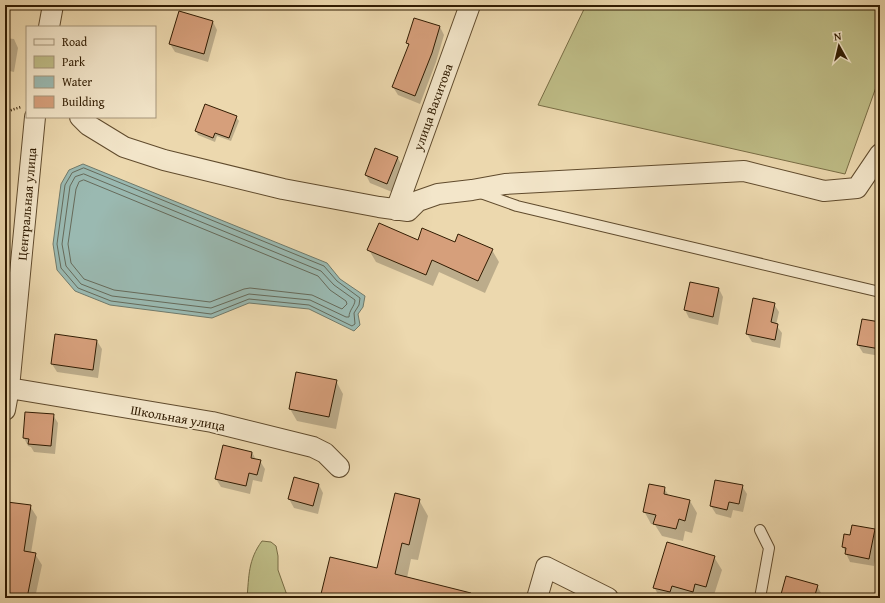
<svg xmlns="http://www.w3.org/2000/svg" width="885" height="603" font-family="'Gentium Book Plus',serif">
	<rect width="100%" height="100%" fill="#ecd8ae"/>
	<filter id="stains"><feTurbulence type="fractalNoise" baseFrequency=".005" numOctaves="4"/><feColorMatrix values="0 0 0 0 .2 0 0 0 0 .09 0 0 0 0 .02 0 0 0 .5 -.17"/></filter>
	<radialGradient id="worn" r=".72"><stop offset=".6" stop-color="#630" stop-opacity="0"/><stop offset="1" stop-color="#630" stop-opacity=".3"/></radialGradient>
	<path fill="#bebc86" stroke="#786c44" d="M586,5H880V76L845,174L538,105Z
		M262,541L271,542L276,546L278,556V570L288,598H247C249,576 248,560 262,541Z"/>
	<path fill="#9ab9b1" stroke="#707a6b" d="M83,164L327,263L340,279L365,296L363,307L358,314L360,325L354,331L309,309L249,303L212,318L110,305L75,291L57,270L53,244L61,184L69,170Z"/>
	<path fill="#0003" d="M445,5H455L453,8Z
		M213,22L217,30L208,62L175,52L170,44Z
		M440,27L444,35L436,62L420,104L398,95L393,87L409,46L407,43Z
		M5,38L14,39L18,48L14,72L5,70Z
		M236,117L239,121L231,141L217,136L215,142L198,135L196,131Z
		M398,158L402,166L392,192L370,183L366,175Z
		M418,241L492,250L499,262L485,293L439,272L433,286L376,262L369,250Z
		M691,283L719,289L723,297L718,325L689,318L685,310Z
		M774,304L779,312L776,325L782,333L780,348L752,342L747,334Z
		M880,323V356L863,353L858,345Z
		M97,341L102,349L98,378L57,372L52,364Z
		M336,381L343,394L336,429L297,421L290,409Z
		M53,415L58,423L55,454L34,452L31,447L28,446L24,438Z
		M252,452L256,460L260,461L265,469L262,482L253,480L250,494L221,487L216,479Z
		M294,479L319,485L323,493L318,514L294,508L289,499Z
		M742,486L747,494L743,512L733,510L731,518L716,514L711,506Z
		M664,488L669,496L690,501L697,513L692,533L685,531L683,541L662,536L655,525L651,524L644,511Z
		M419,500L428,516L418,560L411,559L407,578L488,598H325L322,594L377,569Z
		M30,506L37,517L31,553L35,554L42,565L35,598H5V520Z
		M874,530L879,538L874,566L850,562L843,547L845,535L851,536Z
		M714,557L722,570L713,598L702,596L701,598H660L654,587Z
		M817,586L824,598H781Z
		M551,594L567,597L568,598H550Z"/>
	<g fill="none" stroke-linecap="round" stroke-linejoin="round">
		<path stroke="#666a5a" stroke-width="1" d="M84,168L324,266L337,281L360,298L359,305L354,313L355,324L352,326L309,305L249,299L211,314L111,301L78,288L61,268L57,244L65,185L72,173Z
			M84,174L321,271L334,285L355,300C355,306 349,310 349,317H346L310,300L249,294L211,308L112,296L81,284L66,266L62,244L70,186L75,177Z
			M84,180L318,276L330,290L346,301L347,304L342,309L312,295L250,288L244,289L210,302L114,290L84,279L71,263L68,244L76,189L79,182Z"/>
	</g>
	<path fill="#d69f7b" stroke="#311c02" d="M179,11L213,21L204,54L169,44Z
		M414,18L440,26L432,53L415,96L392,87L409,44L406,43Z
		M205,104L237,116L229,138L215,133L213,138L195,131Z
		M375,148L398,157L387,184L365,175Z
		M379,223L418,240L422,228L455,242L458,234L493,249L478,281L432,260L426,275L367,250Z
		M690,282L719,288L713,317L684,310Z
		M753,298L775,303L771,322L778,324L775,340L746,334Z
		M862,319L880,322V349L857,345Z
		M55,334L97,340L93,370L51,364Z
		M296,372L337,380L329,417L289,409Z
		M25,412L54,414L51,446L28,444L29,439L23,438Z
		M223,445L252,452L251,458L261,460L257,475L249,473L246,486L215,479Z
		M294,477L319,484L313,506L288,499Z
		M715,480L743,485L739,504L729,502L727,510L710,506Z
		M649,484L665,487L664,494L690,500L685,521L679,519L676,529L653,524L656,515L643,512Z
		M395,493L420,499L409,545L402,543L395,574L471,593V598H337L321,594L330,557L377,568Z
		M7,502L31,505L24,551L36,553L27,598L5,594V513Z
		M852,525L875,529L869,559L845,554L846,548L842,547L844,534L850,535Z
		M667,542L715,556L706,587L695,584L693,592L672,586L670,592L653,588Z
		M786,576L818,585L814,598H780Z"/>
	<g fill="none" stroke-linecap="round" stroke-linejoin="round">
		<g stroke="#604b2d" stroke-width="12">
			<path id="service" d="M478,192L517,206L880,292
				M760,530L769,548L760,598"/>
		</g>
		<g stroke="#604b2d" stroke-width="22">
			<path id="minor" d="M49,27L53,5
				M80,117L88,125L124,147L164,160L283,189L379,207L408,211L418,201L438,194L472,190L505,184L744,171L824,191L857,188L880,154
				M396,210L470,5
				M9,388L212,422L313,447L325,453L339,467
				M5,410L9,388L35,117
				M537,598L546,567L608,598"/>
		</g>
		<path stroke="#311c02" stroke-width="2.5" stroke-dasharray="1 2" stroke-linecap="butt" d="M5,112L21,107"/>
		<use href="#service" stroke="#f3e6ca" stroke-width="10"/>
		<use href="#minor" stroke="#f3e6ca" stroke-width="20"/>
	</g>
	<g text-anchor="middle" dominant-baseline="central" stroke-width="3.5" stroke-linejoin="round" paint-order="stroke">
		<g font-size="13" fill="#311c02" stroke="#f3e6ca">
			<text transform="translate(433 107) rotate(-70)">улица Вахитова</text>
			<text transform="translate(27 204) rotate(-85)">Центральная улица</text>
			<text transform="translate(178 418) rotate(10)">Школьная улица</text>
		</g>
	</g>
	<rect width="885" height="603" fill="none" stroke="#ecd8ae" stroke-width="20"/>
	<rect x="6" y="6" width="873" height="591" fill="none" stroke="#311c02" stroke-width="2"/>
	<rect x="10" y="10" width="865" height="583" fill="none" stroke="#311c02"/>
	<rect x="26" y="26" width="130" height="92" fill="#f3e6ca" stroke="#a5957a"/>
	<rect x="34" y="39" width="20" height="6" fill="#f3e6ca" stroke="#a5957a"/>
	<text x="62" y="46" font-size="12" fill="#311c02">Road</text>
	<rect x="34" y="56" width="20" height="12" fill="#bebc86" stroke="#a5957a"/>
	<text x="62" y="66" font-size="12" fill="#311c02">Park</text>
	<rect x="34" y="76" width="20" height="12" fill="#9ab9b1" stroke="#a5957a"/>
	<text x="62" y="86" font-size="12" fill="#311c02">Water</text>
	<rect x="34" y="96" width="20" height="12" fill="#d69f7b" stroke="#a5957a"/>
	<text x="62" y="106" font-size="12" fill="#311c02">Building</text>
	<g transform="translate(839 46) rotate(352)" stroke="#f3e6ca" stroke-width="3" paint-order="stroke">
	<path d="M0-3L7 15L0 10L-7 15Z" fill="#311c02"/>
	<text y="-6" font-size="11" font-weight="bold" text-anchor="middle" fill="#311c02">N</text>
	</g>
	<rect width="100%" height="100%" filter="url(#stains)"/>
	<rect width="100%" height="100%" fill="url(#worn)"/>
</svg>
